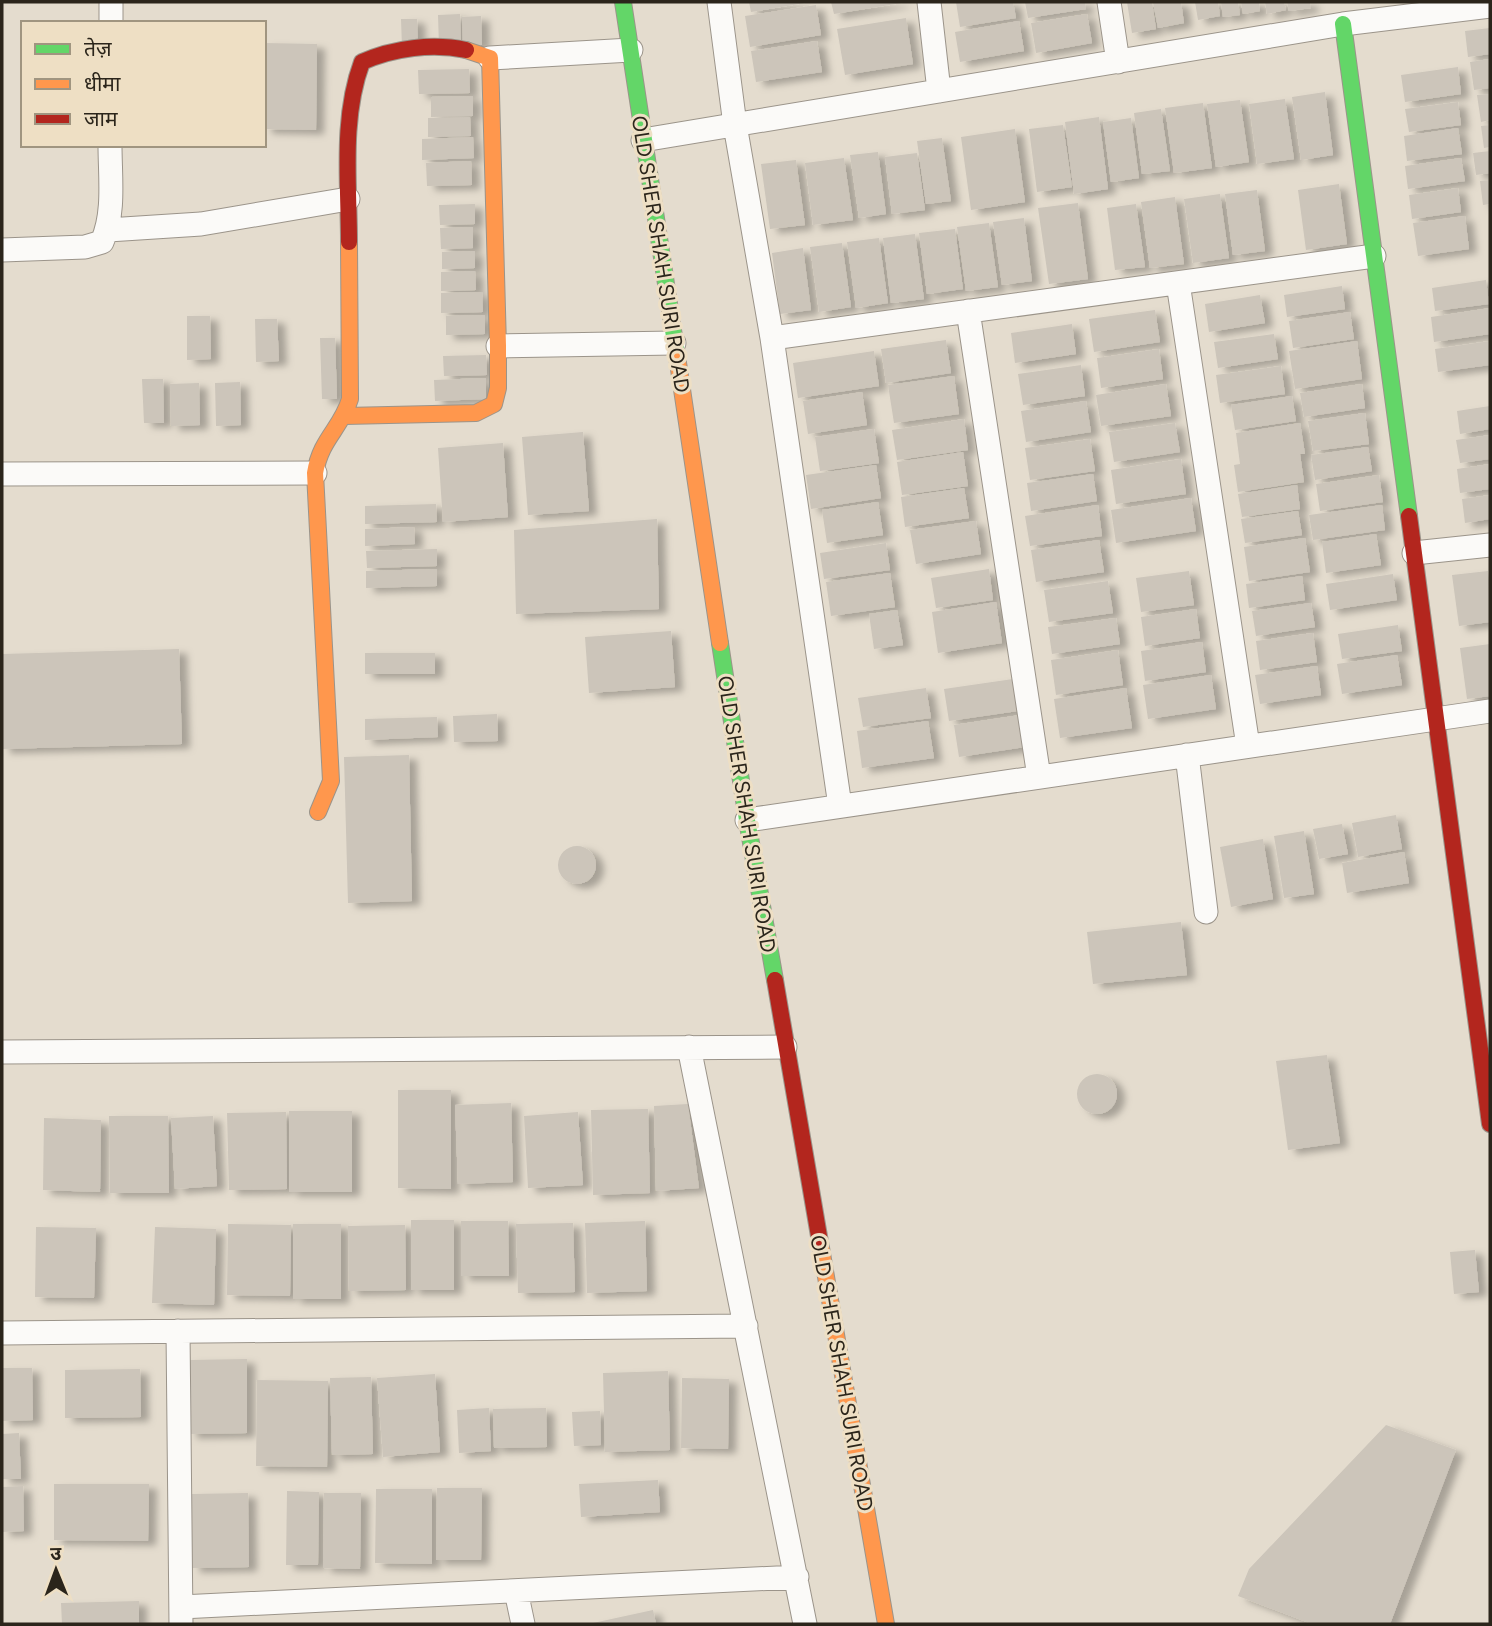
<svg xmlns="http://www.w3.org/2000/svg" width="1492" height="1626" font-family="Figtree,'Noto Sans Devanagari',sans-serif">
	<defs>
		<filter id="shadow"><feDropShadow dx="8" dy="4.5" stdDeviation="3.5" flood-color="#0004"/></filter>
	</defs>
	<rect width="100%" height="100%" fill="#e4dcce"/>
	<path fill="#ccc5ba" filter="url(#shadow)" d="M749,2H805V3L751,12Z
		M831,2H902V3L834,14Z
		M956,2H1013L1016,18L960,27Z
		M1025,2H1085L1086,9L1028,18Z
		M1127,2H1152L1156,29L1132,33Z
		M1153,2H1181L1184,23L1158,28Z
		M1195,2H1218L1220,16L1198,20Z
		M1221,2H1238L1240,15L1223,17Z
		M1241,2H1259L1260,11L1243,14Z
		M1265,2H1284L1286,10L1267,14Z
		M1287,2H1310L1311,8L1289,11Z
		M816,5L821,35L750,47L745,16Z
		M460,14L461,45L439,46L438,15Z
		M1087,14L1092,43L1036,53L1031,23Z
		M481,16L482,45L463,46L462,17Z
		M906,18L913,64L845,75L837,29Z
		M401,19H417L418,46L402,47Z
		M1019,21L1024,51L960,62L955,32Z
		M1490,28V54L1468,57L1465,31Z
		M817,41L822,72L756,82L751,51Z
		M264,43L317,44L316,130L264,129Z
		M1490,59V88L1474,90L1470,62Z
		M1458,67L1461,94L1405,102L1401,75Z
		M469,69L470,93L419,94L418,70Z
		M1325,92L1333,155L1301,160L1292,97Z
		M1490,94V120L1481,122L1477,95Z
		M473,96V116L431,117V97Z
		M1285,99L1294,159L1257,164L1249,104Z
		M1240,100L1249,162L1216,167L1207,104Z
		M1458,102L1461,125L1409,132L1405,109Z
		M1203,103L1212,168L1174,173L1165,108Z
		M1161,109L1170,171L1142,174L1134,113Z
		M470,117L471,136L428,137V118Z
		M1099,117L1108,189L1074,194L1065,122Z
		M1131,118L1139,178L1111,182L1103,122Z
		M1063,125L1072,187L1037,192L1029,129Z
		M1490,125V147L1484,148L1481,126Z
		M1458,128L1462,154L1407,161L1404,136Z
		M1015,129L1025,202L971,210L961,137Z
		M473,137L474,158L422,160V139Z
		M942,138L951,201L926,204L917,141Z
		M1490,151V173L1476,175L1473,153Z
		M878,152L886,214L859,218L850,155Z
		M917,153L925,210L892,214L885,157Z
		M844,158L853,220L813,225L805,163Z
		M1461,158L1465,181L1408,189L1405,166Z
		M796,160L805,225L770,229L761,164Z
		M471,161L472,185L427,186L426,163Z
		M1490,180V204L1483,205L1480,181Z
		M1339,184L1347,244L1306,250L1298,190Z
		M1458,188L1461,212L1412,219L1409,195Z
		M1257,190L1265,251L1233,255L1225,194Z
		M1220,194L1229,258L1193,263L1184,199Z
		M1175,197L1184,264L1150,268L1141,202Z
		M1078,203L1088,279L1049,284L1038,208Z
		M475,204V224L440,225L439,205Z
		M1136,204L1145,267L1115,270L1107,208Z
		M1465,216L1469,249L1418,256L1413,223Z
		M1024,218L1032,281L1002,285L993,222Z
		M989,223L998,287L966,291L957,227Z
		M473,227V248L441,249L440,228Z
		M955,229L963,289L927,294L919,233Z
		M915,234L924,299L891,303L883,238Z
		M879,238L888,303L856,308L847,242Z
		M842,243L851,307L819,312L810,247Z
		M803,248L811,310L780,314L772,253Z
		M475,251V268L442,269V252Z
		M475,271L476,290L441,291V272Z
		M1486,280L1489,304L1435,311L1432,288Z
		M1342,286L1345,309L1287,317L1284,295Z
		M482,292L483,312L441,313V293Z
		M1260,295L1265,323L1209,332L1205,304Z
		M1490,308V334L1434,342L1431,317Z
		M1155,310L1160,342L1094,352L1089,319Z
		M1350,312L1354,339L1293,348L1289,321Z
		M485,315V334L446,335V316Z
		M187,316H210L211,359L187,360Z
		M255,319H277L279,361L256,362Z
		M1072,324L1076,354L1015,363L1011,333Z
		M1274,334L1278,359L1218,368L1214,342Z
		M320,338H335L337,399H322Z
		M946,340L951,373L886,383L881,349Z
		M1357,341L1362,379L1295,389L1289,351Z
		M1490,341V365L1438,372L1435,349Z
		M1159,349L1163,379L1101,388L1097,358Z
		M874,351L879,386L798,398L793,363Z
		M486,355L487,375L444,376L443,356Z
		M1081,365L1085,396L1023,405L1018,374Z
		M1281,366L1285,394L1220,403L1216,375Z
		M954,376L959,414L894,423L888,385Z
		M486,378V399L435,401L434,380Z
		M142,379H163L164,423H144Z
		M240,382L241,425L216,426L215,383Z
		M199,383L200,425L171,426L170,384Z
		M1166,384L1171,416L1101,426L1096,395Z
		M1362,384L1365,408L1304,417L1300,393Z
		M862,392L867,425L808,434L803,401Z
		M1292,396L1296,421L1235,430L1231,405Z
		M1086,401L1091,432L1026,442L1021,411Z
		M1490,406V429L1460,434L1457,411Z
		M1365,413L1369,444L1313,451L1308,421Z
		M964,419L968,450L897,460L892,430Z
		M1175,423L1180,452L1114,462L1109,432Z
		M1300,423L1305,454H1300L1304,482L1238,492L1234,465L1240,464L1236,433Z
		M874,429L879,463L820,471L815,437Z
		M583,432L589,511L528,515L522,437Z
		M1490,435V459L1460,463L1456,440Z
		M1090,439L1095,471L1030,480L1025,448Z
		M503,443L508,517L443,522L438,448Z
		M1368,447L1372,471L1315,480L1311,455Z
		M963,452L968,486L902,495L897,462Z
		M1181,459L1186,494L1116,504L1111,470Z
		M1490,464V489L1460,493L1457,469Z
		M876,465L881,498L811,509L806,475Z
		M1093,474L1097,501L1031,511L1027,483Z
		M1379,475L1383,502L1320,511L1316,484Z
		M1297,485L1300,509L1242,517L1238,494Z
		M964,488L969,518L905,527L901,497Z
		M1490,495V519L1465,523L1462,499Z
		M1191,498L1196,531L1116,543L1111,510Z
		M878,502L883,535L827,543L822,510Z
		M436,504L437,522L365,524V506Z
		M1098,505L1102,536L1030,546L1025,516Z
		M1382,505L1385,530L1313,540L1309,515Z
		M1298,511L1302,535L1245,543L1241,519Z
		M657,519L659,609L516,614L514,530Z
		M976,521L981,554L916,564L910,530Z
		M414,527L415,544L365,546V529Z
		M1376,534L1381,565L1326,573L1322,542Z
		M1305,538L1310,572L1249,581L1244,547Z
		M1099,540L1104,572L1036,582L1031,550Z
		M886,543L890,570L824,579L820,553Z
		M437,549V566L367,568L366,551Z
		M437,569V586L366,588V571Z
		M989,569L993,600L936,608L931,578Z
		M1189,571L1194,605L1141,612L1136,578Z
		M1488,571L1490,622L1459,626L1452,575Z
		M890,573L895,607L831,616L826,582Z
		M1393,574L1397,600L1330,610L1326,584Z
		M1302,576L1305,600L1249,608L1246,584Z
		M1108,581L1113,613L1049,622L1044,590Z
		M996,602L1002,643L938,653L932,612Z
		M1311,603L1315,627L1256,636L1252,611Z
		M1196,609L1200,638L1145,646L1141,617Z
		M897,610L903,645L874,649L869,614Z
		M1116,618L1120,644L1052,654L1048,627Z
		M1398,625L1402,651L1342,659L1338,634Z
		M671,631L675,687L589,693L585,637Z
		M1313,633L1317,662L1260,670L1256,641Z
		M1202,642L1206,672L1145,681L1141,651Z
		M1490,644V696L1467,699L1460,648Z
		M179,649L182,744L2,749V654Z
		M1118,650L1123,685L1056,695L1051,660Z
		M365,653H435V674H365Z
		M1397,655L1402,685L1342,694L1337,664Z
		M1317,666L1321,695L1260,704L1255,675Z
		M1211,675L1216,709L1148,719L1143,685Z
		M1013,679L1018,711L949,721L944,689Z
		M926,688L931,718L863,727L858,698Z
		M1126,688L1132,728L1060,738L1054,699Z
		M497,714L498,741L454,742L453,716Z
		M1020,715L1025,747L959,757L954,725Z
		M437,717L438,737L365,740V719Z
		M928,721L934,758L862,768L857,731Z
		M409,755L412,901L348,903L344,757Z
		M1396,815L1402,849L1358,857L1352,823Z
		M1342,824L1348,854L1319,859L1313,829Z
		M1304,831L1314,894L1284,898L1274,836Z
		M1263,839L1273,899L1231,907L1220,847Z
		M558 865a19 19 0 1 1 38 0a19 19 0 1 1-38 0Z
		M1404,852L1409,883L1347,893L1342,863Z
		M1181,922L1187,975L1093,984L1087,932Z
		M1327,1055L1340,1143L1288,1150L1276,1061Z
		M1077 1094a20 20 0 1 1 40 0a20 20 0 1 1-40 0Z
		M398,1090H451V1189L398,1188Z
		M511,1103L513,1182L458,1184L455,1105Z
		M688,1104L699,1188L656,1191L654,1106Z
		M648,1109L650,1193L593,1195L591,1110Z
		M289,1111H352V1192H289Z
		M286,1112L287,1189L229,1190L227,1113Z
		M578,1112L583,1185L528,1188L524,1116Z
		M109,1116H168L169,1193H110Z
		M213,1116L217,1186L175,1189L171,1118Z
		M44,1118L101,1120L100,1192L43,1190Z
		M411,1220H454V1290H411Z
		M461,1221H508L509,1276H461Z
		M645,1221L647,1291L587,1293L585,1223Z
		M573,1223L575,1292L518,1293L516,1224Z
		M228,1224L291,1225L290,1296L227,1295Z
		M293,1224H341V1299H293Z
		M405,1225L406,1290L349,1291L348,1226Z
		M36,1227L96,1228L94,1298L35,1297Z
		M155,1227L216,1229L214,1305L152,1303Z
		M1475,1250L1479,1292L1454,1294L1450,1252Z
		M247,1359V1433L189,1434L188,1360Z
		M2,1368H32L33,1420L2,1421Z
		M140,1369L141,1417L65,1418V1370Z
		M668,1371L670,1450L605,1452L603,1373Z
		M435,1374L440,1452L383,1457L377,1378Z
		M371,1377L373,1454L332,1455L330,1378Z
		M682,1378L729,1379L728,1449L681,1448Z
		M257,1380L328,1381L327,1467L256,1466Z
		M489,1408L491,1451L459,1453L457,1410Z
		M546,1408L547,1447L494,1448L493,1409Z
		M600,1411L601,1445L574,1446L572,1412Z
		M1386,1425L1456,1450L1390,1624H1312L1238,1596L1249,1569Z
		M19,1433L21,1479H2V1434Z
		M658,1480L660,1512L581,1517L579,1484Z
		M54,1484H149L148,1541L54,1540Z
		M23,1486L24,1531L2,1532V1487Z
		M437,1488H482L481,1560H436Z
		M376,1489H432V1564L375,1563Z
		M287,1491L319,1492L318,1565H286Z
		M248,1493L249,1567L192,1568L191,1494Z
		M324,1493H361L360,1569L323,1568Z
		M139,1601V1624H62L61,1603Z
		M653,1610L656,1624H593V1623Z"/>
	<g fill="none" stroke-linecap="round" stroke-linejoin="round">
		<g stroke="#9b948a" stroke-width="25">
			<path id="street" d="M719,2L735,125L772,338L840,806
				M929,2L939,91
				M1109,2L1118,62
				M111,23V2
				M490,58L631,50
				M643,140L1343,24L1490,6
				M108,230L201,224L348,199
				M2,250L85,247L102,242C115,213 110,177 110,145
				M1178,283L1248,746
				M968,311L1039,777
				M772,338L1374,256
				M498,346L674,343
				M2,474L315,473
				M1414,553L1490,545
				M1187,755L1206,912
				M747,820L1490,711
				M689,1047L805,1624
				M2,1052L785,1047
				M178,1331L181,1624
				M2,1333L746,1326
				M516,1591L523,1624
				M181,1607L797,1577"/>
		</g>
		<g stroke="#9b948a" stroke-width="18">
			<path id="fast" d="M623,2L677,356
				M1343,24L1409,516
				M720,643L747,820L775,980"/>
		</g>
		<g stroke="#9b948a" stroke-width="18">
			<path id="slow" d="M677,356L720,643
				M345,416L476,413L494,404L498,388V346L490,58L466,50
				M318,812L331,781L315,473C321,438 341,429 350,399L349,242
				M820,1242L886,1624"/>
		</g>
		<g stroke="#9b948a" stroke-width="18">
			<path id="jam" d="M349,242C349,183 341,118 362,62C394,48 432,43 466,50
				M1409,516L1490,1124
				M775,980L820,1242"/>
		</g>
		<use href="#street" stroke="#fbfaf8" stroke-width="23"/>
		<use href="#fast" stroke="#63d668" stroke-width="16"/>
		<use href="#slow" stroke="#ff974d" stroke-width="16"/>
		<use href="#jam" stroke="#b3261e" stroke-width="16"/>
	</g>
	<g text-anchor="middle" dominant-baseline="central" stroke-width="6" stroke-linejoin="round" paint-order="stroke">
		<g font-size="21" fill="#2b251b" stroke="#eedfc4">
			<text transform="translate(661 254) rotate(81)">OLD SHER SHAH SURI ROAD</text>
			<text transform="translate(747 814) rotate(81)">OLD SHER SHAH SURI ROAD</text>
			<text transform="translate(842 1373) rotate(80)">OLD SHER SHAH SURI ROAD</text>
		</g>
	</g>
	<rect width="1492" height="1626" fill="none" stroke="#2b251b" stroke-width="7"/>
	<rect x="21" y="21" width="245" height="126" fill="#eedfc4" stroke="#a09580" stroke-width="2"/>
	<rect x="35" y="44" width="35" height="10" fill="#63d668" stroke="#a09580" stroke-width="2"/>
	<text x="84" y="56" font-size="21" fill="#2b251b">तेज़</text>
	<rect x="35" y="79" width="35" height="10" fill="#ff974d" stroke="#a09580" stroke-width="2"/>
	<text x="84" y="91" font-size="21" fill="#2b251b">धीमा</text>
	<rect x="35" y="114" width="35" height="10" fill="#b3261e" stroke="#a09580" stroke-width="2"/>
	<text x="84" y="126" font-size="21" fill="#2b251b">जाम</text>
	<g transform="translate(56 1570) rotate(359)" stroke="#eedfc4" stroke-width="5" paint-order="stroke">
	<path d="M0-5L12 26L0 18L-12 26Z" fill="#2b251b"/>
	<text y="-10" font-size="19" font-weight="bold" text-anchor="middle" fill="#2b251b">उ</text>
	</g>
</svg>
